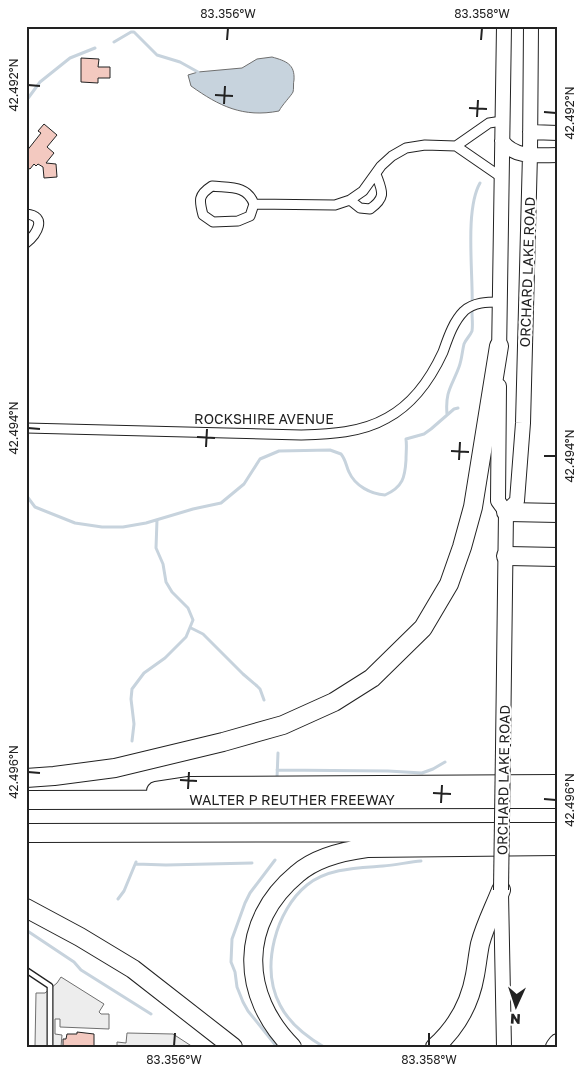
<svg xmlns="http://www.w3.org/2000/svg" width="584" height="1073" font-family="'Golos Text',sans-serif">
	<rect width="100%" height="100%" fill="#fff"/>
	<path fill="#ededed" stroke="#6f6f6f" d="M61,977L104,1004L99,1012L101,1014H109V1029L60,1027V1019H55V1034L62,1035L61,1047L35,1046L36,993H45L57,983Z
		M127,1033L173,1034L193,1047H117V1042L126,1043Z"/>
	<path fill="#c7d3dd" stroke="#6f6f6f" d="M272,57C286,61 295,64 294,80C293,83 294,89 293,92C291,96 282,105 279,111C243,118 219,106 191,86L188,75L198,72L242,68L257,59Z"/>
	<g fill="none" stroke-linecap="round" stroke-linejoin="round">
		<path stroke="#c7d3dd" stroke-width="3" d="M114,42L131,32H134L157,55L180,62L198,72
			M26,101L40,82L70,58L95,48
			M447,414C445,391 452,386 459,367C462,359 462,352 464,344C466,339 470,336 472,331C473,325 472,318 472,312C474,278 464,211 480,183
			M558,415V423
			M26,495L35,507L75,523L102,527H123L146,523L193,509L221,503L244,484L260,459L279,451L330,450L341,454C346,460 346,466 349,472C355,486 371,494 385,495C403,487 405,477 406,460C406,452 407,446 406,439L424,434L431,429L454,409L458,408
			M191,628L203,634L243,674L257,686L260,689L264,700
			M132,741L134,724L131,699L132,689L144,673L165,658L186,637L193,620L188,608L172,592L166,582L163,564L156,548L157,520
			M277,770L388,771L422,773L433,769L445,762
			M277,778L278,753
			M275,860L250,893L245,903L232,939L231,962L235,972L237,987L243,1002L248,1011L277,1047
			M136,864L166,865L252,863
			M118,899L124,891L136,862
			M26,930L74,962L81,970L151,1014
			M324,1047C307,1037 289,1023 280,1005C260,967 276,910 307,885C328,868 358,868 383,866C396,865 409,862 421,861"/>
	</g>
	<path fill="#f3c9c0" stroke="#222" d="M81,58L99,59L98,67H110V78H98V83L81,82Z
		M44,124L57,135L47,147L54,153L46,163L56,164L57,177L44,178L43,167L38,164L36,166L34,164L30,169L26,167V152L41,133L38,131Z
		M77,1032L94,1034V1047H63V1039H66L67,1034H77Z"/>
	<g fill="none" stroke-linecap="round" stroke-linejoin="round">
		<g stroke="#222" stroke-width="7">
			<path id="lane" d="M26,970L50,986V1047"/>
		</g>
		<g stroke="#222" stroke-width="11">
			<path id="street" d="M456,146L489,123L502,121
				M350,200L360,208L370,209C387,197 382,191 376,174
				M254,204L250,216L238,221L213,222L203,215C199,200 198,195 212,186C230,188 247,185 254,204L335,205L350,200L363,191L381,166L392,156L406,148L425,145L456,146L501,177
				M26,214C48,216 37,234 26,243
				M26,428L301,435C330,434 361,433 387,418C413,404 431,378 443,352C448,338 453,322 464,311C474,302 487,302 500,302"/>
		</g>
		<g stroke="#222" stroke-width="16">
			<path id="secondary" d="M530,132L558,133
				M502,141C515,159 538,155 558,155
				M499,355L504,26
				M499,386L498,501L506,512L503,748
				M506,512L517,501L523,423L530,154L531,26
				M501,893L504,1047"/>
		</g>
		<g stroke="#222" stroke-width="20">
			<path id="highway" d="M506,512L558,513
				M506,556L558,557
				M26,778L54,776L115,768L223,742L283,725L334,702L372,678L423,628L449,584L462,547L473,507L499,346
				M156,791L189,786L558,784
				M26,800L558,799
				M26,833L558,832
				M26,908L80,937L133,969L233,1047
				M292,1047C240,995 239,922 297,874C315,858 344,851 367,848L558,846
				M435,1047C457,1027 470,1004 475,975C477,964 478,954 480,944C485,925 494,908 501,890
				M555,1047L558,1043"/>
		</g>
		<use href="#lane" stroke="#fff" stroke-width="4.5"/>
		<use href="#street" stroke="#fff" stroke-width="9"/>
		<use href="#secondary" stroke="#fff" stroke-width="14"/>
		<use href="#highway" stroke="#fff" stroke-width="18"/>
		<g stroke="#222" stroke-width="16" stroke-linecap="butt">
			<path id="secondary-bridge" d="M501,890L503,748"/>
		</g>
		<use href="#secondary-bridge" stroke="#fff" stroke-width="14"/>
	</g>
	<path fill="none" stroke="#222" stroke-width="2" d="M227,40L228,28M481,40L482,28M28,85L40,86M215,95L233,96M224,104L225,86M469,108L487,109M544,112L556,113M477,117L478,100M28,428L40,429M197,437L215,438M206,447L207,429M451,451L469,452M544,456H556M459,460L460,442M28,772L40,773M180,780L197,781M188,789L189,772M433,793L451,794M544,799L556,800M441,803L442,785M174,1046L175,1033M429,1046V1033"/>
	<g text-anchor="middle" dominant-baseline="central" stroke-width="4" stroke-linejoin="round" paint-order="stroke">
		<g font-size="14" fill="#222" stroke="#fff">
			<text transform="translate(527 272) rotate(-88)">ORCHARD LAKE ROAD</text>
			<text x="264" y="418">ROCKSHIRE AVENUE</text>
			<text transform="translate(503 780) rotate(-89)">ORCHARD LAKE ROAD</text>
			<text x="292" y="799">WALTER P REUTHER FREEWAY</text>
		</g>
	</g>
	<rect width="584" height="1073" fill="none" stroke="#ffffff" stroke-width="55"/>
	<g transform="translate(516 1006) rotate(183)" stroke="#ffffff" stroke-width="4" paint-order="stroke">
	<path d="M0-4L9 19L0 12L-9 19Z" fill="#222222"/>
	<text y="-8" font-size="14" font-weight="bold" text-anchor="middle" fill="#222222">N</text>
	</g>
	<rect x="28" y="28" width="528" height="1018" fill="none" stroke="#222" stroke-width="2"/>
	<g font-size="12" text-anchor="middle" fill="#222">
		<text x="228" y="18">83.356°W</text>
		<text x="482" y="18">83.358°W</text>
		<text transform="translate(14 85) rotate(-90)" y="4">42.492°N</text>
		<text transform="translate(570 113) rotate(-90)" y="4">42.492°N</text>
		<text transform="translate(14 428) rotate(-90)" y="4">42.494°N</text>
		<text transform="translate(570 456) rotate(-90)" y="4">42.494°N</text>
		<text transform="translate(14 772) rotate(-90)" y="4">42.496°N</text>
		<text transform="translate(570 800) rotate(-90)" y="4">42.496°N</text>
		<text x="174" y="1064">83.356°W</text>
		<text x="429" y="1064">83.358°W</text>
	</g>
</svg>
